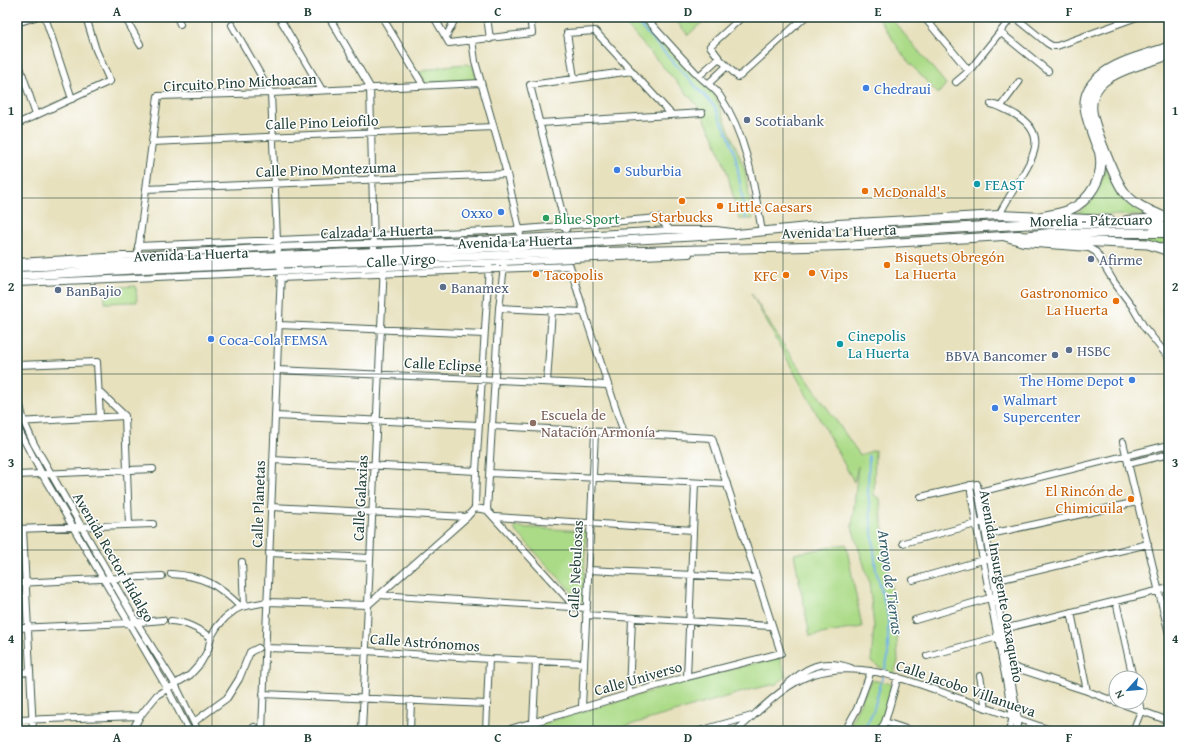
<svg xmlns="http://www.w3.org/2000/svg" width="1186" height="748" font-family="'Gentium Book Plus',serif">
	<rect width="100%" height="100%" fill="#fff"/>
	<filter id="ink" filterUnits="userSpaceOnUse"><feTurbulence type="fractalNoise" baseFrequency=".025" numOctaves="2"/><feDisplacementMap in="SourceGraphic" scale="8" xChannelSelector="R" yChannelSelector="G"/><feConvolveMatrix kernelMatrix="1 2 1 2 8 2 1 2 1" color-interpolation-filters="sRGB"/></filter>
	<filter id="wash" filterUnits="userSpaceOnUse"><feTurbulence type="fractalNoise" baseFrequency=".012" numOctaves="4" result="noise"/><feDisplacementMap in="SourceGraphic" scale="16" xChannelSelector="R" yChannelSelector="G"/><feGaussianBlur stdDeviation="0.9" result="paint"/><feColorMatrix in="noise" values="0 0 0 0 0 0 0 0 0 0 0 0 0 0 0 0 0 1.4 0 .05"/><feComposite in="paint" operator="in"/></filter>
	<g filter="url(#wash)">
		<rect width="100%" height="100%" fill="#e7e1be"/>
		<path fill="#acdb88" stroke="#668c5e" d="M619,17H637L691,73L715,95L745,170L753,219H739L727,172L714,137L697,105Z
			M673,17H708L688,35Z
			M878,17H890L946,84L938,94L905,58Z
			M467,64L473,66L477,81L426,84L419,72L444,66Z
			M1105,166C1116,194 1122,205 1151,216L1075,214C1097,202 1100,188 1105,166Z
			M1126,238H1169V248L1126,240Z
			M136,286L137,302L105,303V288Z
			M751,293L782,343L860,455L875,450L874,495L880,499L885,553L896,614L898,662L893,675L871,662L874,627L869,581L852,527L858,466L854,482Z
			M516,527L586,531L583,604L514,529Z
			M846,544L862,627L810,636L794,554Z
			M779,657L786,677L776,684L753,689L609,731H517L682,682Z
			M871,680L888,683L892,686L882,721L877,731H847Z"/>
		<g fill="none" stroke-linecap="round" stroke-linejoin="round">
			<path stroke="#72b2e6" stroke-width="2" d="M632,17L715,107L730,139L736,159L746,219
				M863,731L873,712L888,657V616L876,570L868,492L869,456"/>
		</g>
	</g>
	<g filter="url(#ink)">
		<g fill="none" stroke-linecap="round" stroke-linejoin="round">
			<g stroke="#3d5649" stroke-width="8">
				<path id="minor" d="M45,17L72,99
					M125,17L140,44
					M177,17L180,24
					M279,17L322,90
					M329,17L370,87L374,248
					M382,17L423,85
					M434,17L449,43L532,33L530,17
					M487,17L490,39
					M645,17C662,36 680,56 698,75C705,82 715,88 720,96C747,136 754,185 762,232
					M742,17L710,46L719,58L738,77L740,76L805,17
					M924,17L969,71
					M995,17L1007,23
					M1015,17L1047,43L1052,46H1057L1137,17
					M17,23L35,17
					M232,25L271,93L277,240L278,250
					M1000,32L1048,71
					M446,37L456,17
					M472,40L475,61L507,174L520,233
					M17,58L36,115
					M699,76L719,58
					M574,78L567,33L595,31L671,114
					M956,82L969,71L1012,17
					M708,84L727,66
					M991,104C1000,106 1007,110 1016,115C1049,135 1033,157 1018,183C1011,193 1005,204 999,215
					M1001,106L1019,82
					M540,123L702,113
					M17,124L110,81L96,50L86,17
					M152,142L493,127
					M146,189L507,174
					M566,229L530,85L632,71
					M1003,237L1023,243L1089,248L1096,252L1114,282L1132,306L1144,327L1169,358
					M138,246L513,230L659,218L670,230
					M137,259L158,96L271,93L481,83
					M17,262L278,247L504,239L670,230H716L732,232
					M280,278L570,266L584,312L624,433
					M17,283L689,254
					M499,308L584,312
					M279,325L484,334
					M17,365L97,362L100,418
					M277,370L607,385
					M547,382L552,310
					M99,391L125,416L129,525
					M17,393L24,422L34,444L137,623L175,684L198,731
					M275,416L478,425
					M17,422L125,416
					M492,426L712,438L781,653L687,677L504,731
					M17,427L42,474L167,688L189,731
					M1123,442L1169,634
					M273,460L476,471
					M1128,464L1169,454
					M490,473L727,484
					M17,475L153,469
					M970,485L976,523L1013,717L1009,731
					M979,492L1169,445
					M921,497L977,484L1018,719L1016,731
					M271,507L467,517
					M475,508L476,471L489,266
					M487,510L499,308L504,266
					M487,510L575,607
					M495,517L693,530
					M17,529L153,524
					M23,529L33,731
					M986,535L1137,502
					M903,543L980,523
					M269,553L370,558
					M242,562L244,606
					M588,570L756,578
					M171,574C204,576 217,584 241,607
					M913,580L986,559
					M994,581L1148,544
					M17,583L162,576
					M379,595L587,608
					M1116,601L1133,678
					M368,605L467,517L475,508L487,510
					M1071,612L1087,691
					M586,615L771,626
					M915,620L993,597
					M171,621C186,622 198,629 211,637
					M17,628L129,623L163,620
					M1003,629L1169,588
					M265,648L366,651L489,659L584,663
					M927,656L1001,636
					M1010,666L1087,691L1116,702
					M17,673L30,672
					M980,676L986,708
					M687,677L695,483
					M784,687C806,667 822,658 851,668
					M263,694L487,704
					M629,694L632,618
					M1117,702L1169,721
					M582,707L595,432
					M17,720L140,716
					M194,722L227,698L239,679L250,652L258,648
					M885,722L912,731
					M533,723L536,661
					M132,731L140,716L157,695L190,675L200,664L208,650L211,637L217,627L225,618L235,610L241,607L267,602L368,605
					M248,731L254,727
					M262,731L281,271L280,261
					M362,731L384,264
					M410,731L411,700
					M486,731L489,659
					M699,731L752,716
					M736,731C760,711 781,686 811,675C859,658 913,682 958,698C990,709 1022,720 1053,731
					M845,731L857,709L871,671
					M880,731L885,722L898,677
					M1133,731L1141,711L1139,702"/>
			</g>
			<g stroke="#3d5649" stroke-width="10">
				<path id="major" d="M1126,220L1166,218
					M1031,235L1050,233H1169
					M17,267L523,246L737,234L838,224L999,215L1111,220
					M17,276L143,269L525,254L843,246L1019,235"/>
			</g>
			<g stroke="#3d5649" stroke-width="11">
				<path id="highway" d="M1040,217C1049,215 1060,214 1069,210C1090,201 1104,177 1100,155C1100,151 1097,147 1096,144C1087,118 1075,98 1099,77C1116,61 1147,55 1169,47
					M1166,218C1152,211 1135,206 1125,193C1115,181 1094,126 1092,111C1091,102 1094,92 1100,85C1112,71 1151,61 1169,55
					M862,223L889,232L1029,224H1150L1161,226L1169,230
					M1014,236L1075,241L1148,244L1169,251"/>
			</g>
			<use href="#minor" stroke="#fff" stroke-width="6"/>
			<use href="#major" stroke="#fff" stroke-width="8"/>
			<use href="#highway" stroke="#fff" stroke-width="9"/>
		</g>
	</g>
	<path fill="none" stroke="#1f3d34" stroke-width="1" stroke-opacity="0.55" d="M212,17V731M403,17V731M593,17V731M783,17V731M974,17V731M17,198H1169M17,374H1169M17,550H1169"/>
	<g fill="#3f7fe0" stroke="#fff" stroke-width="1.5">
		<circle cx="866" cy="88" r="4"/>
		<circle cx="617" cy="170" r="4"/>
		<circle cx="501" cy="212" r="4"/>
		<circle cx="211" cy="339" r="4"/>
		<circle cx="1132" cy="380" r="4"/>
		<circle cx="995" cy="408" r="4"/>
	</g>
	<g fill="#5c6f8a" stroke="#fff" stroke-width="1.5">
		<circle cx="747" cy="120" r="4"/>
		<circle cx="1091" cy="259" r="4"/>
		<circle cx="443" cy="287" r="4"/>
		<circle cx="58" cy="290" r="4"/>
		<circle cx="1069" cy="350" r="4"/>
		<circle cx="1055" cy="355" r="4"/>
	</g>
	<g fill="#0f9aa8" stroke="#fff" stroke-width="1.5">
		<circle cx="977" cy="184" r="4"/>
		<circle cx="840" cy="344" r="4"/>
	</g>
	<g fill="#e8710a" stroke="#fff" stroke-width="1.5">
		<circle cx="865" cy="191" r="4"/>
		<circle cx="682" cy="201" r="4"/>
		<circle cx="720" cy="206" r="4"/>
		<circle cx="887" cy="265" r="4"/>
		<circle cx="812" cy="273" r="4"/>
		<circle cx="536" cy="274" r="4"/>
		<circle cx="786" cy="275" r="4"/>
		<circle cx="1116" cy="301" r="4"/>
		<circle cx="1131" cy="499" r="4"/>
	</g>
	<circle fill="#2e9e5b" stroke="#fff" stroke-width="1.5" cx="546" cy="218" r="4"/>
	<circle fill="#8d6e63" stroke="#fff" stroke-width="1.5" cx="533" cy="423" r="4"/>
	<g text-anchor="middle" dominant-baseline="central" stroke-width="3" stroke-linejoin="round" paint-order="stroke">
		<g font-size="15" fill="#1f3d34" stroke="#fff">
			<text transform="translate(240 82) rotate(-3)">Circuito Pino Michoacan</text>
			<text transform="translate(322 122) rotate(-2)">Calle Pino Leiofilo</text>
			<text transform="translate(326 169) rotate(-2)">Calle Pino Montezuma</text>
			<text transform="translate(1091 220) rotate(-1)">Morelia - Pátzcuaro</text>
			<text transform="translate(377 231) rotate(-2)">Calzada La Huerta</text>
			<text transform="translate(839 231) rotate(-2)">Avenida La Huerta</text>
			<text transform="translate(515 241) rotate(-2)">Avenida La Huerta</text>
			<text transform="translate(191 254) rotate(-2)">Avenida La Huerta</text>
			<text transform="translate(401 260) rotate(-3)">Calle Virgo</text>
			<text transform="translate(443 364) rotate(3)">Calle Eclipse</text>
			<text transform="translate(360 498) rotate(-87)">Calle Galaxias</text>
			<text transform="translate(258 504) rotate(-88)">Calle Planetas</text>
			<text transform="translate(114 557) rotate(60)">Avenida Rector Hidalgo</text>
			<text transform="translate(575 569) rotate(-87)">Calle Nebulosas</text>
			<text transform="translate(1002 586) rotate(80)">Avenida Insurgente Oaxaqueño</text>
			<text transform="translate(425 642) rotate(4)">Calle Astrónomos</text>
			<text transform="translate(638 678) rotate(-16)">Calle Universo</text>
			<text transform="translate(966 688) rotate(19)">Calle Jacobo Villanueva</text>
		</g>
		<g font-size="15" fill="#366cbe" stroke="#fff" text-anchor="start">
			<text x="874" y="88">Chedraui</text>
			<text x="625" y="170">Suburbia</text>
			<text x="493" y="212" text-anchor="end">Oxxo</text>
			<text x="219" y="339">Coca-Cola FEMSA</text>
			<text x="1124" y="380" text-anchor="end">The Home Depot</text>
			<text x="1003" y="399">Walmart<tspan x="1003" dy="17">Supercenter</tspan></text>
		</g>
		<g font-size="15" fill="#4e5e75" stroke="#fff" text-anchor="start">
			<text x="755" y="120">Scotiabank</text>
			<text x="1099" y="259">Afirme</text>
			<text x="451" y="287">Banamex</text>
			<text x="66" y="290">BanBajio</text>
			<text x="1077" y="350">HSBC</text>
			<text x="1047" y="355" text-anchor="end">BBVA Bancomer</text>
		</g>
		<g font-size="15" fill="#0d838f" stroke="#fff" text-anchor="start">
			<text x="985" y="184">FEAST</text>
			<text x="848" y="335">Cinepolis<tspan x="848" dy="17">La Huerta</tspan></text>
		</g>
		<g font-size="15" fill="#c56008" stroke="#fff" text-anchor="start">
			<text x="873" y="191">McDonald's</text>
			<text x="728" y="206">Little Caesars</text>
			<text x="682" y="216" text-anchor="middle">Starbucks</text>
			<text x="895" y="256">Bisquets Obregón<tspan x="895" dy="17">La Huerta</tspan></text>
			<text x="820" y="273">Vips</text>
			<text x="544" y="274">Tacopolis</text>
			<text x="778" y="275" text-anchor="end">KFC</text>
			<text x="1108" y="292" text-anchor="end">Gastronomico<tspan x="1108" dy="17">La Huerta</tspan></text>
			<text x="1123" y="490" text-anchor="end">El Rincón de<tspan x="1123" dy="17">Chimicuila</tspan></text>
		</g>
		<g font-size="15" fill="#27864d" stroke="#fff" text-anchor="start">
			<text x="554" y="218">Blue Sport</text>
		</g>
		<g font-size="15" fill="#785e54" stroke="#fff" text-anchor="start">
			<text x="541" y="414">Escuela de<tspan x="541" dy="17">Natación Armonía</tspan></text>
		</g>
		<g font-size="16" font-style="italic" fill="#386069" stroke="#fff">
			<text transform="translate(891 582) rotate(82)">Arroyo de Tierras</text>
		</g>
	</g>
	<rect width="1186" height="748" fill="none" stroke="#fff" stroke-width="44"/>
	<g transform="translate(1128 690) rotate(243)"><circle r="19" fill="#ffffff" stroke="#a5b1ae"/>
	<path d="M0-3L7 15L0 10L-7 15Z" fill="#1f6fb2"/>
	<text y="-6" font-size="11" font-weight="bold" text-anchor="middle" fill="#1f3d34">N</text>
	</g>
	<rect x="22" y="22" width="1142" height="704" fill="none" stroke="#1f3d34" stroke-width="1.5"/>
	<g font-size="13" text-anchor="middle" font-weight="bold" fill="#1f3d34">
		<text x="117" y="16">A</text>
		<text x="308" y="16">B</text>
		<text x="498" y="16">C</text>
		<text x="688" y="16">D</text>
		<text x="878" y="16">E</text>
		<text x="1069" y="16">F</text>
		<text x="11" y="115">1</text>
		<text x="1175" y="115">1</text>
		<text x="11" y="291">2</text>
		<text x="1175" y="291">2</text>
		<text x="11" y="467">3</text>
		<text x="1175" y="467">3</text>
		<text x="11" y="643">4</text>
		<text x="1175" y="643">4</text>
		<text x="117" y="742">A</text>
		<text x="308" y="742">B</text>
		<text x="498" y="742">C</text>
		<text x="688" y="742">D</text>
		<text x="878" y="742">E</text>
		<text x="1069" y="742">F</text>
	</g>
</svg>
